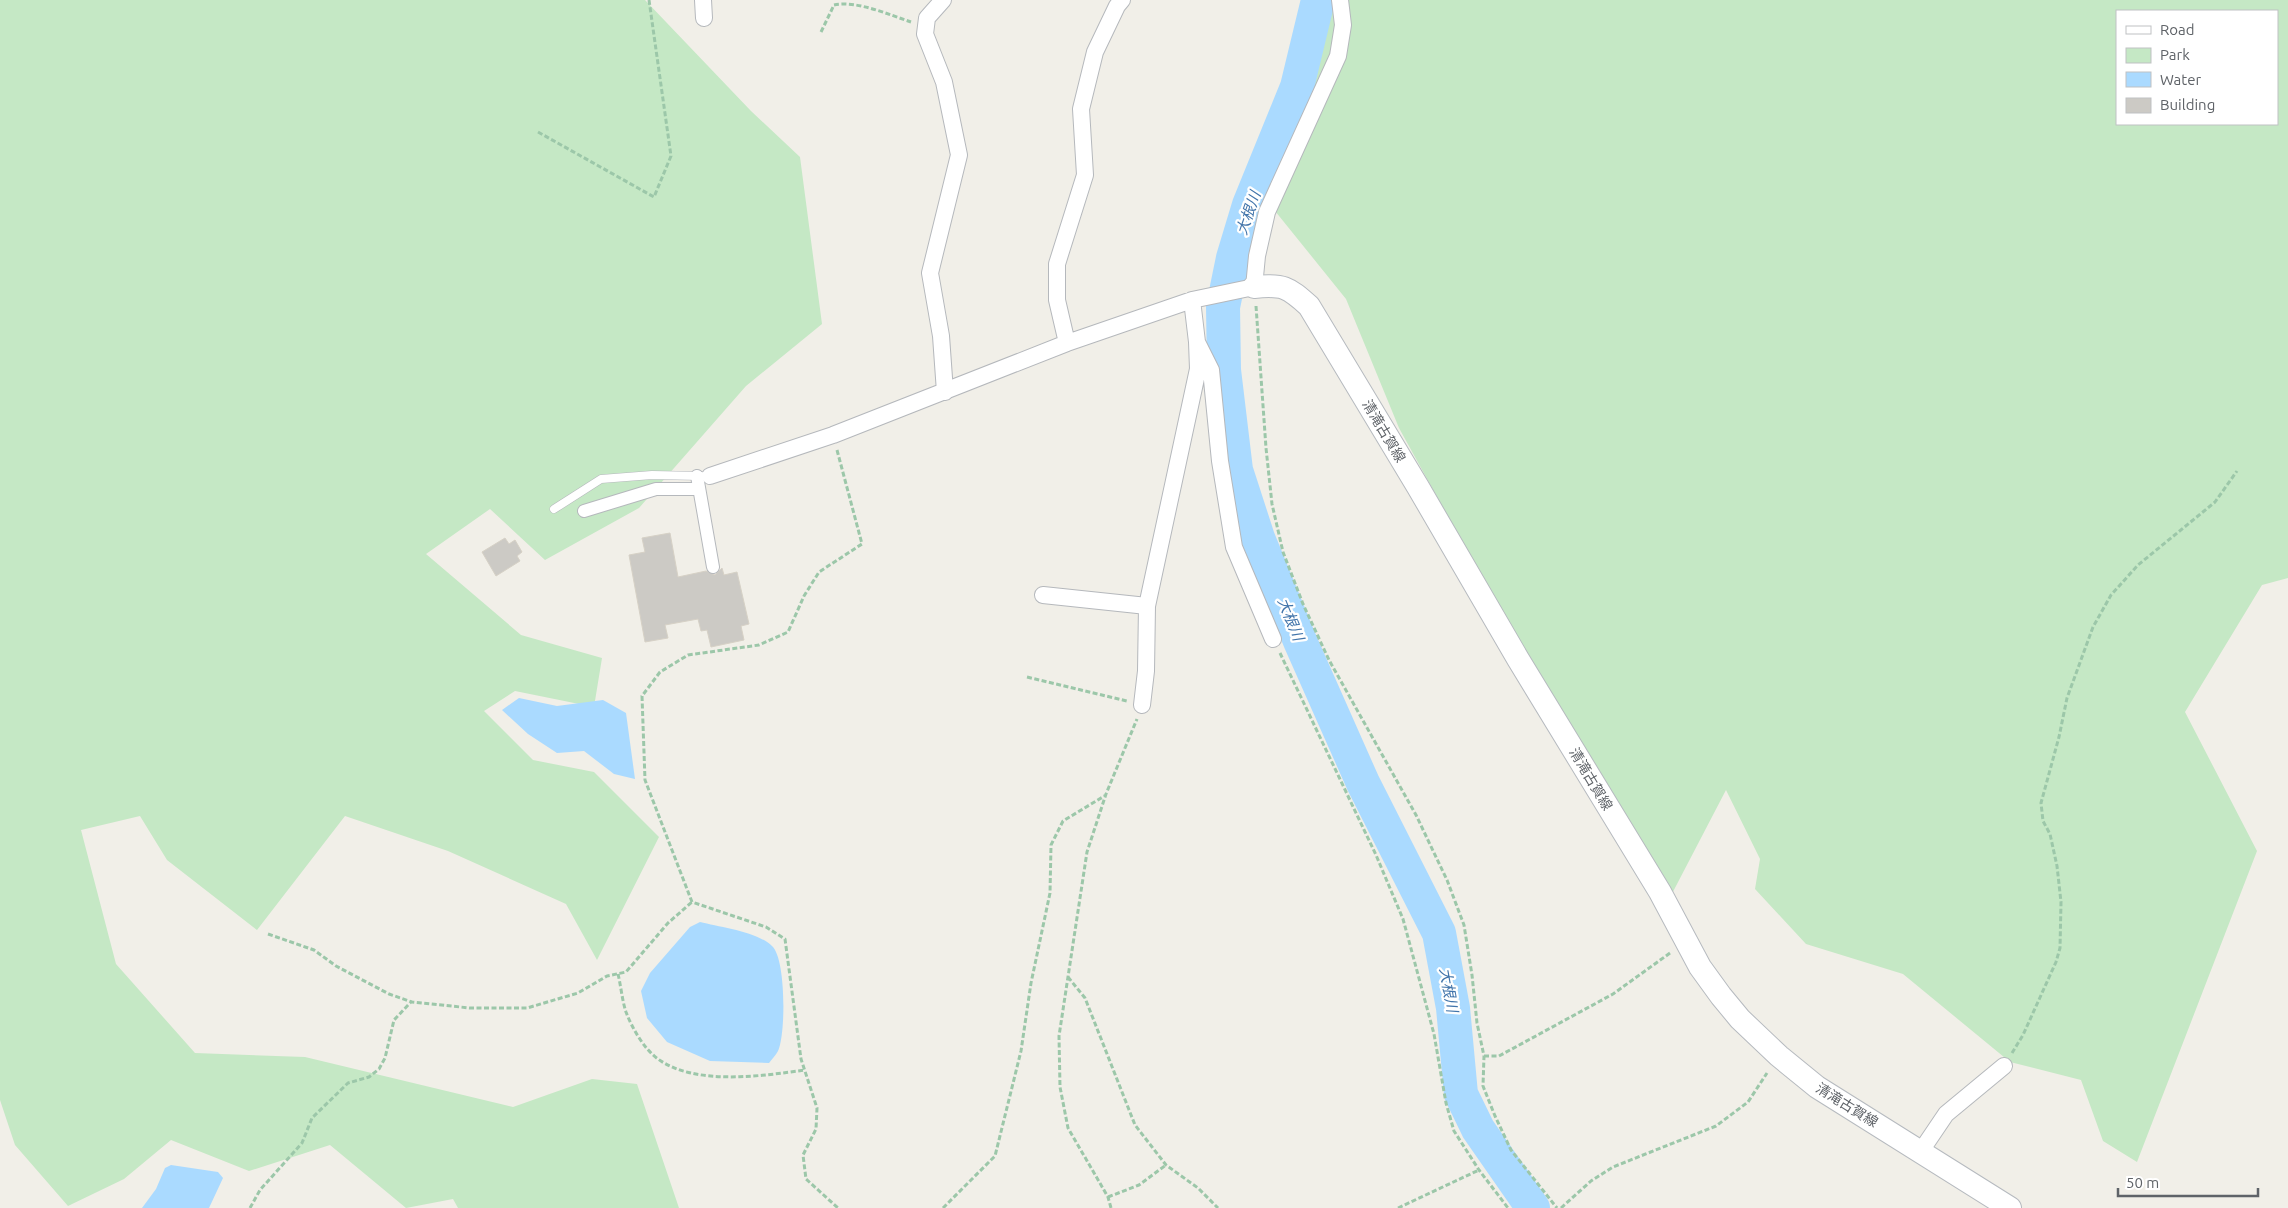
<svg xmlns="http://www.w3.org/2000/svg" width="2288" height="1208" font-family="Ubuntu,'Noto Sans JP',sans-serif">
	<rect width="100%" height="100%" fill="#f1efe8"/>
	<path fill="#c5e8c5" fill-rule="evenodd" d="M0,0H645L751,111L800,157L822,324L746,386L639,508L545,560L490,509L426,554L521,635L602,658L594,707L515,691L484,711L533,760L594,772L659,837L597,960L566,904L448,851L345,816L257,930L167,860L140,816L81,830L116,964L195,1053L305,1057L513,1107L592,1079L637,1084L679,1208H458L453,1199L406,1208L330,1145L249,1171L171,1140L124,1179L68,1206L15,1145L0,1100Z
		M1327,0H2288V578L2262,585L2185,712L2257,851L2137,1162L2103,1141L2081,1080L2010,1062L1903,974L1806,944L1755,889L1760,859L1726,790L1664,909L1399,428L1346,299L1263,196L1331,14ZM2117,11H2277V124H2117Z"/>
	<path fill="#aadaff" d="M519,698L557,706L603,700L626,713L635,779L614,774L584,751L557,753L528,734L502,710Z
		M700,922C720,927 758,932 772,946C786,958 786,1034 778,1051C776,1055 772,1059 769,1063L710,1061L667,1042L647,1018L641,991L650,973L690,927Z
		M171,1165L218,1172L223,1178L209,1208H142L156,1189L165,1168Z"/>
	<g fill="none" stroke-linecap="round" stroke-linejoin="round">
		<path stroke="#aadaff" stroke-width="34" d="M1318,0L1297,87L1249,205L1233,258L1223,307L1224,370L1236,470L1258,538L1300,641L1363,783L1439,933L1453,1008L1461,1094L1478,1129L1533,1208"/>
	</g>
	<path fill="#cccac5" stroke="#d6d1c6" d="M670,533L678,577L706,571L715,575L722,568L724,575L737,572L749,624L741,626L744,640L711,647L707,630L701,631L698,619L665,625L668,638L645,642L629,555L645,552L642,538Z
		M505,538L509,544L515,540L522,552L517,556L520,561L496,576L482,552Z"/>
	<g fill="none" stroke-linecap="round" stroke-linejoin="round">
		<g stroke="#b5b8bc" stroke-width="9">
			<path id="service" d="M554,509L601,479L652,475L701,476"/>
		</g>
		<g stroke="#b5b8bc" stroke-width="14">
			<path id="pedestrian" d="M697,476L713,567
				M584,511L656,489H699"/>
		</g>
		<g stroke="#b5b8bc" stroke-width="18">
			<path id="minor" d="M703,0L704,18
				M943,0L927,18L925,34L944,82L959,155L930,273L941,336L945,392
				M1192,300L1197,342L1211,370L1220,461L1234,547L1273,639
				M1067,343L1057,300V264L1085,175L1081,109L1095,52L1117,6L1122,0
				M710,476L833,435L1067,343L1192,300L1254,287L1257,256L1267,212L1338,56L1343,25L1340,0
				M1043,595L1147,606
				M1142,705L1146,671L1147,606L1198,369L1197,342
				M1921,1151L1946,1114L2004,1066"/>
		</g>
		<g stroke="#b6babf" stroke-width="24">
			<path id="secondary" d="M1254,287C1283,284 1288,287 1309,306L1418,487L1518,659L1660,892L1700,967L1721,996L1740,1019L1779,1056L1817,1087L2010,1208"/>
		</g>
		<path stroke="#9cc7a9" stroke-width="3" stroke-dasharray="5 2.5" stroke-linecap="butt" d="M821,32L834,5C856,0 890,15 911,22
			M538,132L654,197L671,156L649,0
			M1256,306L1266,448L1272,504L1283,552L1303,604L1329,660L1416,815L1447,880L1464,925L1472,975L1477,1023L1484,1056L1483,1086L1495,1116L1511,1150L1557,1208
			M837,450L862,544L819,572L804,596L788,632L759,645L688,655L660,672L642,696L645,780L692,902L766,927L785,939L801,1059L817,1108L816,1129L803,1155L806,1179L838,1208
			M1280,653L1376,855L1403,919L1434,1034L1446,1103L1454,1131L1479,1170L1508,1208
			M1027,677L1127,701
			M268,934L314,950L336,966L389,994L412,1002L470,1008H527L578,993L607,976L626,972L668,923L692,902
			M618,974C621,986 622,1000 626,1012C632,1028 644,1049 658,1059C695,1086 762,1076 805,1070
			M1068,977L1085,998L1135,1125L1166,1165L1198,1188L1218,1208
			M2012,1053L2023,1035L2056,962L2060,948L2061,902L2057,866L2050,834L2043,821L2041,803L2059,737L2067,698L2093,627L2111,595L2138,565L2215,502L2237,471
			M1484,1056H1499L1613,994L1670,953
			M1108,1197L1139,1185L1166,1165
			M250,1208L260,1190L302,1143L312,1118L348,1083L369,1077L379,1069L385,1058L394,1020L411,1002
			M943,1208L995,1156L1021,1051L1031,983L1050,893L1051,845L1063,821L1106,795
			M1111,1208L1108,1197L1068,1128L1060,1087L1059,1036L1087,852L1106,794L1137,719
			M1398,1208L1479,1170
			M1561,1208L1591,1181L1613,1167L1716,1126L1748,1102L1767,1073"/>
		<use href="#service" stroke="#fff" stroke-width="8"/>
		<use href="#pedestrian" stroke="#fff" stroke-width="12"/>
		<use href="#minor" stroke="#fff" stroke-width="16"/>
		<use href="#secondary" stroke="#fff" stroke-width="22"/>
	</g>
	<g text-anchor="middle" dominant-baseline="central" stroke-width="4.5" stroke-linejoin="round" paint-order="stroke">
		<g font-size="14" fill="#5f6368" stroke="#fff">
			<text transform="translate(1384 431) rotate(59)">清滝古賀線</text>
			<text transform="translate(1591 779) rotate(59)">清滝古賀線</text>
			<text transform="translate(1847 1105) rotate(32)">清滝古賀線</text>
		</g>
		<g font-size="15" font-style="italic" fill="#4174aa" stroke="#fff">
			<text transform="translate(1248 213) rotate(-71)">大根川</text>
			<text transform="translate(1291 619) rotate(68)">大根川</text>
			<text transform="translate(1449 990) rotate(80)">大根川</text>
		</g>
	</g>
	<rect x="2116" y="10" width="162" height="115" fill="#ffffff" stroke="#bfc1c3"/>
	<rect x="2126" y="26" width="25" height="8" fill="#ffffff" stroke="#bfc1c3"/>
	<text x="2160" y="35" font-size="15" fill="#5f6368">Road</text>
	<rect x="2126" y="48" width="25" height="15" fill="#c5e8c5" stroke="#bfc1c3"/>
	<text x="2160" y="60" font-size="15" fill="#5f6368">Park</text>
	<rect x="2126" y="72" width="25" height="15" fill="#aadaff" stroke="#bfc1c3"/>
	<text x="2160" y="85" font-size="15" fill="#5f6368">Water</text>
	<rect x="2126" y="98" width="25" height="15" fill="#cccac5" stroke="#bfc1c3"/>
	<text x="2160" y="110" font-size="15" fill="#5f6368">Building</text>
	<path d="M2118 1188v8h140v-8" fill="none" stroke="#5f6368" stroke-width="2.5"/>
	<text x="2126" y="1188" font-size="15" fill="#5f6368" stroke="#ffffff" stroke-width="4" paint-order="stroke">50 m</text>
</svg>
